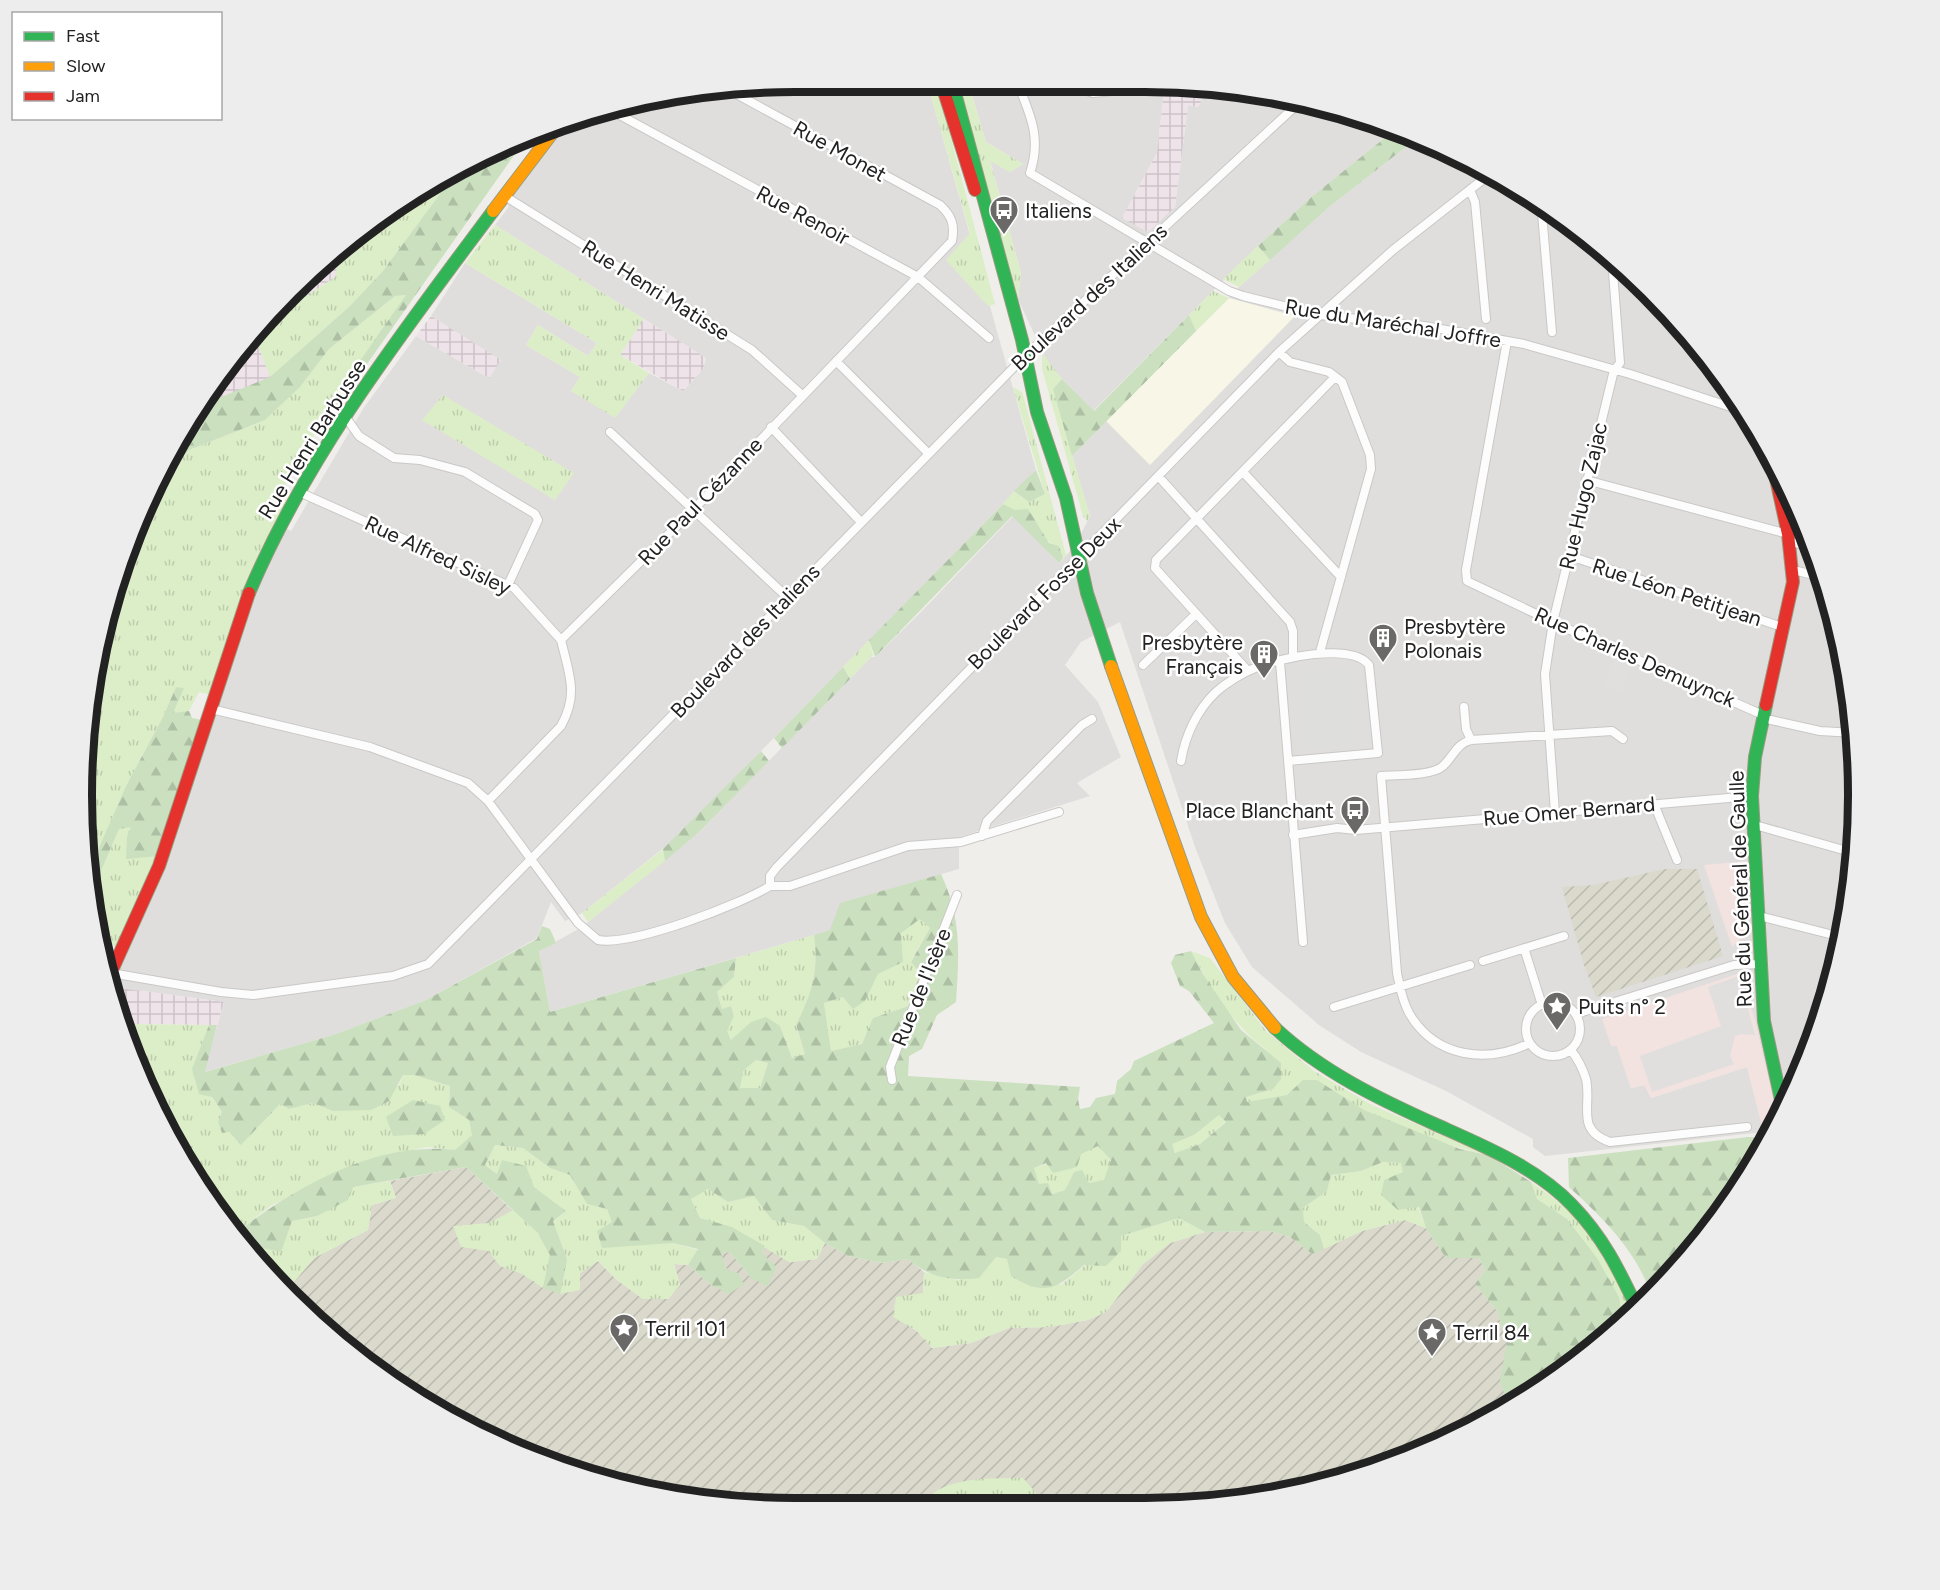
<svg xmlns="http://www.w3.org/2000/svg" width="1940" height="1590" font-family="Figtree,sans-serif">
	<defs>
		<pattern id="industrial-grid" width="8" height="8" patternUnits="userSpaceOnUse" patternTransform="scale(1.5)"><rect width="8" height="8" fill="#eee3e9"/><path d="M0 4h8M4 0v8" fill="none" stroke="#ccc2c8"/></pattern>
		<pattern id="construction-furrows" width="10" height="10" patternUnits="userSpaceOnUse" patternTransform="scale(1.5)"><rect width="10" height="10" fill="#dad9cc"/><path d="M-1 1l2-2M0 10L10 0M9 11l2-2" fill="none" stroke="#bbbaaf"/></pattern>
		<pattern id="grass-tufts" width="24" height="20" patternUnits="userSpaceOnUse" patternTransform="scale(1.5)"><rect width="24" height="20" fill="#dceec8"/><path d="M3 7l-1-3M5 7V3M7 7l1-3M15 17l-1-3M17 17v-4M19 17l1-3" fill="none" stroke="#bcccac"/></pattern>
		<pattern id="forest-firs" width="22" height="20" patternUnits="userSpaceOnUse" patternTransform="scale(1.5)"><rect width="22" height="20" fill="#cae0bf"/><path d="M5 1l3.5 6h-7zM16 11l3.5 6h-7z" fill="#adc0a4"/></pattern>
	</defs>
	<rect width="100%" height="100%" fill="#f0eeea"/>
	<path fill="#dfdedc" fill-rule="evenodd" d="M795,81L927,82L1036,470L676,838L582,913L565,921L551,902L537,938L426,1000L333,1035L204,1072L224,1002L113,987L109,977L231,646L280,525L291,531L363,409L416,336L489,378L500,360L431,316L465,263L597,343L588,356L538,325L526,345L580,377L571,391L615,417L649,373L683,391L704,368L706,358L495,225L508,208L511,193L568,123L611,105ZM443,395L554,500L430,412Z
		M968,82H1165L1157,153L1122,218L1175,207L1188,105L1198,107L1210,85L1329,105L1397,128L1309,199L1258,246L1093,411L1048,364L1018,299L1021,273L990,160L1010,172L1023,164L986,142Z
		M1420,136L1541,201L1650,290L1712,361L1786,480L1835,611L1857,749L1853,889L1821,1025L1778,1120L1754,1017L1739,973L1617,1046L1631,1088L1645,1085L1651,1098L1747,1067L1764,1132L1545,1156L1533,1147V1139L1446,1091L1361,1052L1319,1025L1252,967L1225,923L1195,847L1120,622L1081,642L1065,665L1098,702L1121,757L1077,783L1090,796L959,837V869L841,903L831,930L550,1012L539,951L582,927L699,832L871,657H875L920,613L1013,516L1059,563L1075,546L1090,516L1072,456L1239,287L1329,207Z"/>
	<path fill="#f2e2e0" d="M1747,861L1749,925L1746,934L1732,947L1704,865Z
		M1740,973L1754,1017L1778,1120L1770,1137L1765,1138L1747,1067L1651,1098L1644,1085L1631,1088L1617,1046H1611L1602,1019Z"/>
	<path fill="url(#industrial-grid)" d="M1165,82L1210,85L1198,107L1188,105L1175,207L1148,232L1122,218L1157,153Z
		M432,181L369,261L265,326L324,258Z
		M431,316L501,360L489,378L416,336Z
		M644,319L706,358L704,368L683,391L620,355Z
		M255,337L274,386L187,427L201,399Z
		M113,987L224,1002L217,1025L125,1024Z"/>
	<path fill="#f8f7e7" d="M1229,298L1295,316L1150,465L1106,421Z"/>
	<path fill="#dededc" d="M1349,669L1354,743L1307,748L1302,673Z"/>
	<path fill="url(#construction-furrows)" d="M1665,869H1697L1723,956L1596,997L1584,965L1562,887L1593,885Z
		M466,1167L580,1273L598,1261L617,1280L643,1299H668L680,1285L674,1264L688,1265L711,1285L727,1270L720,1253L730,1252L751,1278L765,1246L790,1262L817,1259L825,1243L848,1256L883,1263L908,1259L924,1272L923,1293L893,1316L917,1331L932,1348L971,1343L1009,1328L1050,1327L1088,1320L1106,1312L1143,1264L1170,1243L1205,1232L1269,1231L1290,1237L1312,1254L1362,1231L1405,1220L1426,1228L1446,1258H1479L1485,1270L1475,1284L1497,1311L1507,1343L1536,1389L1460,1436L1329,1485L1191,1507H749L611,1485L479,1435L360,1361L288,1289L314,1258L368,1230L372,1205L396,1198L390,1181Z"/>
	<path fill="url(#grass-tufts)" d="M927,82H936L995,304L988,306L946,260L970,233Z
		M959,82H968L986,142L1023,164L1010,172L990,161L1021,273L1018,299Z
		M459,168L383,271L350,306L270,377L255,337L280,309L284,311L335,277L338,262C361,249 360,239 376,221C392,203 436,177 459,168Z
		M495,225L644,319L620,355L649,373L615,418L571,391L580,377L526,345L538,325L588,356L597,343L465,263Z
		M1258,246L1270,260L1239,287L1223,279Z
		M1213,291L1229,298L1196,331L1189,315Z
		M407,295L348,378L355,381L303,450L280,496L289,502L211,695L199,692L189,711L173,714L176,687L163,717L126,786L90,868L83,748L119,565L167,467L172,468L189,450L265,420L300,387L329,349L395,296Z
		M1042,353L1062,379L1053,389L1090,516L1087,521L1083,516L1042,369Z
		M1013,387L1022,392L1024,398L1066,555L1063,558L1059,546C1047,546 1018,512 1003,504L1014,491L1029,502L1045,494Z
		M443,395L574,473L555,500L422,420Z
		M869,640L873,655L850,679L843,667Z
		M131,826L158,856L119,948L96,937L92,892L119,829Z
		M663,849L665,861L588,922L582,913Z
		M920,918L930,928L911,961L920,973L909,1006L873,1018L862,1044L831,1051L824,1003L843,997L865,1001L878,974L903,962L901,933Z
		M814,935C819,971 812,993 796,1026L805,1054L792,1058L780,1026L751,1022L732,1041L727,1031L734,1016L731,1006L722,1009L717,992L734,977L736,958Z
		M1191,951L1210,958L1266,1031L1314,1071L1372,1105L1488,1155C1446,1146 1403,1129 1365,1111C1343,1100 1328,1080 1303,1080L1288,1095L1247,1103L1246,1097L1273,1089L1266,1050C1231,1022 1212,991 1191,951Z
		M125,1024L209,1025L192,1070L222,1112L229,1132L241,1145L280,1104L289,1109L313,1103L333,1111L399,1085L403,1075H414L450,1086L449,1107L469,1120L472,1135L455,1150L427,1147L385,1156L272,1205L233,1235L154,1110Z
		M756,1060L768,1063L760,1088H739L743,1071Z
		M1219,1115L1226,1121L1200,1144L1176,1153L1171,1144L1194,1135Z
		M495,1145L523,1148L550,1168L570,1175L587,1204L607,1209L613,1222L598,1231L640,1243H673L698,1250L688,1265L674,1264L680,1285L668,1299H643L617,1280L598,1261L580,1273V1290L560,1294L567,1259L553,1221L566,1211L534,1187L497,1174L485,1165Z
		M1098,1146L1111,1160L1105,1180L1089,1183L1074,1172L1065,1190L1052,1194L1039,1184L1034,1168Z
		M1383,1162L1401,1163L1426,1228L1405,1220L1362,1231L1324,1249L1320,1235L1304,1222L1303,1208L1327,1191L1331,1175L1361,1171Z
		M390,1181L396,1198L372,1205L368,1230L314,1258L288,1289L254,1255L292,1221L317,1216L352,1187Z
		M1531,1182C1586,1219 1609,1251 1632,1312L1623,1321L1619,1297L1567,1219L1537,1199Z
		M708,1189L728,1202L754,1196L772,1220L804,1226L825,1243L817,1259L789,1262L732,1228L700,1218L691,1199Z
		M513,1210L538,1233L550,1255L543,1288L522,1274L500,1266L488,1251L461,1247L453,1226L489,1223Z
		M1179,1218L1205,1232L1170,1243L1143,1264L1106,1312L1088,1320L1050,1327L1009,1328L971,1343L932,1348L917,1331L893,1317L896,1297L923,1293L924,1272L958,1280L995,1257L1007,1259L1061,1285L1121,1236Z
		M1023,1478L1038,1495L1039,1507H921C940,1475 990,1479 1023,1478Z"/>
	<path fill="url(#forest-firs)" fill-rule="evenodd" d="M1397,128L1420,136L1329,207L1270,260L1258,246L1309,199Z
		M524,141L355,381L348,378L406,295L395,296L329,349L300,387L265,420L189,450L172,468L167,467L197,407L270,377L350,306L383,271L459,168Z
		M1189,315L1196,331L1072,456L1053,389L1062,379L1094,411Z
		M1036,470L1045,494L1029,502L1014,491Z
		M1003,504L1015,510L1028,509L1049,543L1059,546L1063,558L1059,563L1012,516L875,657L869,640Z
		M843,667L850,679L782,748L774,738Z
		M176,687L184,688L173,713L189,711L192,718L202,720L158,856L126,859L127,837L131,827L119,829L92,892L90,868L126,786L163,717Z
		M761,751L769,761L699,832L665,861L663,849Z
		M941,874C962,919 959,954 956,1002L937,1015L922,1049L909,1056L908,1076L1080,1087L1078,1099L1080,1109L1090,1107L1096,1098L1115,1094L1117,1081L1131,1069L1134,1061L1214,1023L1189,991L1180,986L1171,963L1175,955L1191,951L1203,974L1241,1030L1281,1063V1079L1273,1089L1246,1097L1247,1102L1287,1095L1303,1080H1317L1364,1110L1460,1149L1488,1155L1531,1182L1537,1199L1567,1219L1597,1258L1619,1297L1623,1321L1579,1362L1508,1406L1500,1380L1507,1343L1497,1311L1475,1284L1485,1270L1479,1258H1446L1426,1228L1419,1207L1398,1210L1381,1195L1384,1180L1403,1172L1401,1163L1383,1162L1361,1171L1331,1175L1327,1191L1303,1208L1304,1222L1320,1235L1324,1249L1312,1254L1290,1237L1269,1231L1205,1232L1179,1218L1121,1236V1251L1106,1266L1084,1265C1056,1289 1045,1297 1011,1276L1007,1259L996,1257L979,1278C950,1281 930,1278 908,1259L883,1263L848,1256L825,1243L804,1226L772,1220L754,1196L728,1202L708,1189L691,1199L700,1218L732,1227L765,1246L762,1253L776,1267L768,1286L751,1278L730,1252L721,1253L727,1270L738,1273L744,1284L729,1294L711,1285L688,1265L698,1249L673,1243L602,1248L597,1231L612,1222L607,1209L587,1204L570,1175L550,1168L523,1148L495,1145L485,1165L497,1174L502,1160L526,1166L534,1187L566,1211L553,1221L567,1259L560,1294L543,1288L550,1255L538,1233L466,1167L353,1187L348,1200L317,1216L292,1221L281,1252L262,1248L254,1255L233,1235C296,1187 374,1141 455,1150L472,1135L469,1120L449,1107L450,1086L414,1075H403L389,1101L371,1110L333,1111L313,1103L289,1109L280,1104L241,1145L229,1132L222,1133L218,1122L222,1112L212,1097L199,1094L192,1069L209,1025H217L205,1072L333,1035L426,1000L537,939L542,926L550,929L556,943L539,951L550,1012L736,958L734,977L717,992L722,1009L731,1006L734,1016L727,1031L731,1040L751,1022L766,1017L780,1026L792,1058L805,1054L796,1025C812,993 819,971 814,935L830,930L840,903ZM920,919L930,928L911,962L920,973L909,1006L873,1018L862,1044L831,1051L824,1003L843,997L853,1009L865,1001L878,974L903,962L901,933ZM756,1060L768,1063L760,1088H740L743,1071ZM1219,1115L1226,1122L1200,1144L1175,1153L1172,1144L1194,1135ZM1098,1146L1111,1160L1104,1180L1089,1183L1082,1170L1074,1172L1065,1190L1052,1194L1048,1183L1039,1184L1034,1168L1046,1163L1053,1173L1077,1167L1081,1154Z
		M413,1100L440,1106L445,1120L424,1134L393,1136L386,1117Z
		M1748,1137L1770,1138L1763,1152L1682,1266L1651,1295C1637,1251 1602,1217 1569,1187L1568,1158Z"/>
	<path fill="#e0dfde" d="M1616,653L1635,662L1621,693L1603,685Z
		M1739,976L1755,1035L1740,1034L1735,1036L1730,1056L1734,1064L1652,1092L1640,1056L1721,1026L1708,987Z"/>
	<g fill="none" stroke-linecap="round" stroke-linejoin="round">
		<g stroke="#c9c8c6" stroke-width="10">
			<path id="street" d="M1017,82C1030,114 1042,138 1030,173L1229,291L1243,296L1320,315L1424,326L1524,344L1630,374L1743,411
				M1060,82L1093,93L1113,91
				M1018,86L1037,82
				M605,107L918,277L989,338
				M1470,190L1475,202L1486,319
				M503,195L752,350L802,395
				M1541,201L1552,332
				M1507,341L1466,570L1467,581L1568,629L1763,715
				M1279,352L1290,362L1329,372L1342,382L1370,455L1371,469L1320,652
				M836,361L929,454
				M345,416L359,436L394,458L420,460L465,472L535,514L538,520L508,585
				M771,427L860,521
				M610,432L787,597
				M1243,472L1341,577
				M1159,477L1290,622L1293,631V656
				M1586,480L1788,534
				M299,492L514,588L561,640
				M1790,542L1810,546
				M1570,556L1785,628
				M1793,570L1822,577
				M1280,662L1303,942
				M1143,665L1196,614
				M1248,671L1155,568L1156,560L1335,377
				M1464,707L1466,729L1471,740
				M211,709L370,747L468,783L488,801L578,923L598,940C632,946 739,905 770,886V876L777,867L1279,352L1393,250L1490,174
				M1771,720L1820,731L1855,733
				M1181,761C1185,736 1197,710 1216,692C1226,683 1242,673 1255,668C1279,658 1351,642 1369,665L1378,753L1288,761
				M488,801L561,726C579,694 569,674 561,640L694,509L952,241C955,225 952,216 940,205L729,90
				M1654,804L1677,860
				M1555,813L1545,674L1553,622L1614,370L1620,363L1612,259
				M1755,825L1854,853
				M1293,835L1337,828L1356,830L1752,796
				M982,836L987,821L1082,725L1092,719
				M770,886H790L908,846L961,842L1059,812
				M1759,916L1841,937
				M1524,948L1542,1005
				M1483,961L1564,936
				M111,973L221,992L253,995L393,976L428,964L1025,356L1301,101
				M1526 1029a27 27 0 1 1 54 0a27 27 0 1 1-54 0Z
				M1334,1007L1470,965
				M1576,1014L1734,965L1762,964
				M1530,1043C1487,1064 1435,1058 1409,1013C1402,1000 1400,987 1397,973L1381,776C1396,775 1433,776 1443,766C1454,756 1456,744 1471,740L1612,731L1623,739
				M1571,1050C1577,1058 1583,1069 1586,1079C1592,1106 1575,1130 1610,1142L1747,1127
				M892,1080L890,1067L957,895"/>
		</g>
		<g stroke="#999b80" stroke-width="14">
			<path id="fast" d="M952,82L1022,340L1037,412L1066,498L1087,593L1111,666
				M249,593C308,453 403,332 493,211
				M1766,705L1755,757L1752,796L1764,1021L1783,1109
				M1275,1028C1322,1072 1381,1100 1439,1126C1484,1146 1537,1168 1572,1205C1603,1237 1618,1268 1637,1308"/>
		</g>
		<g stroke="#999b80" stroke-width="14">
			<path id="slow" d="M493,211L556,128
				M1111,666L1201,917L1233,977L1275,1028"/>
		</g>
		<g stroke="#999b80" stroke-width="14">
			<path id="jam" d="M941,82L975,190
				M1766,705L1793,582L1788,534L1771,456
				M109,977L159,866L249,593"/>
		</g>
		<use href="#street" stroke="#fdfcfc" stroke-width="8"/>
		<use href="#fast" stroke="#30b455" stroke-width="12"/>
		<use href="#slow" stroke="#ff9f0a" stroke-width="12"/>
		<use href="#jam" stroke="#e5322d" stroke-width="12"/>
	</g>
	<defs>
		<g id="bus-pin" transform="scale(1.5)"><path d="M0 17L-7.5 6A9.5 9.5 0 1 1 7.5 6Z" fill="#6a6968" stroke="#fff"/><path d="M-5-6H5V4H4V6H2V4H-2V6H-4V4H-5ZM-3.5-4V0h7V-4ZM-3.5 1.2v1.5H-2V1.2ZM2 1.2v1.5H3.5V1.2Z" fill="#fff"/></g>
		<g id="building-pin" transform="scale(1.5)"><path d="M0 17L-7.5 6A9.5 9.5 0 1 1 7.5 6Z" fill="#6a6968" stroke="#fff"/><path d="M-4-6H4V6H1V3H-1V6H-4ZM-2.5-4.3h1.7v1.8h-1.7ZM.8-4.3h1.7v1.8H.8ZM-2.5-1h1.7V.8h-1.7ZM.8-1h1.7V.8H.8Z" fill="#fff"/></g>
		<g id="sight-pin" transform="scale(1.5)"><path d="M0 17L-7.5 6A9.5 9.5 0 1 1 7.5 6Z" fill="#6a6968" stroke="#fff"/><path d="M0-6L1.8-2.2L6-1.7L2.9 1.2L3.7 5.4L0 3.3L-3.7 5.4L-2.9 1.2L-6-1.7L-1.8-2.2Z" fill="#fff"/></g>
	</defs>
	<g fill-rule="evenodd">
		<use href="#bus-pin" x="1004" y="210"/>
		<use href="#building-pin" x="1383" y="638"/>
		<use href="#building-pin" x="1264" y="654"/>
		<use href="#bus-pin" x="1355" y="810"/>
		<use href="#sight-pin" x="1557" y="1006"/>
		<use href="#sight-pin" x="624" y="1328"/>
		<use href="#sight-pin" x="1432" y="1332"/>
	</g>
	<g text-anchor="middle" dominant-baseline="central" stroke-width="5" stroke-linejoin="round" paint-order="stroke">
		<g font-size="21" fill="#222" stroke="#fff">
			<text transform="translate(840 151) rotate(29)">Rue Monet</text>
			<text transform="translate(803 215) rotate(28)">Rue Renoir</text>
			<text transform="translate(656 290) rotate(32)">Rue Henri Matisse</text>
			<text transform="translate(1089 297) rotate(-43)">Boulevard des Italiens</text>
			<text transform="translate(1393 323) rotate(9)">Rue du Maréchal Joffre</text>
			<text transform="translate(312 439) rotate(-58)">Rue Henri Barbusse</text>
			<text transform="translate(1583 496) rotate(-77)">Rue Hugo Zajac</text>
			<text transform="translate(700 501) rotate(-46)">Rue Paul Cézanne</text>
			<text transform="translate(438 555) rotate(25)">Rue Alfred Sisley</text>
			<text transform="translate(1677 592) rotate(18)">Rue Léon Petitjean</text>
			<text transform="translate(1044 593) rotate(-45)">Boulevard Fosse Deux</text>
			<text transform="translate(745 641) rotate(-46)">Boulevard des Italiens</text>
			<text transform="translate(1635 657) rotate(24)">Rue Charles Demuynck</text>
			<text transform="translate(1569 811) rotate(-5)">Rue Omer Bernard</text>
			<text transform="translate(1740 889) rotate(-92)">Rue du Général de Gaulle</text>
			<text transform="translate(921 987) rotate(-68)">Rue de l'Isère</text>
		</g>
		<g font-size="21" fill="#222" stroke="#fff" text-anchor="start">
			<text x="1025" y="210">Italiens</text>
			<text x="1404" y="626">Presbytère<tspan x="1404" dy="24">Polonais</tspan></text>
			<text x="1243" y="642" text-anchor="end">Presbytère<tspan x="1243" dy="24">Français</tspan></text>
			<text x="1334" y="810" text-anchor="end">Place Blanchant</text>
			<text x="1578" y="1006">Puits n° 2</text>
			<text x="645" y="1328">Terril 101</text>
			<text x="1453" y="1332">Terril 84</text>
		</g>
	</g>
	<path d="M0 0H1940V1590H0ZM795 92H1145A703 703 0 0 1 1848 795V795A703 703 0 0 1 1145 1498H795A703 703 0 0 1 92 795V795A703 703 0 0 1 795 92Z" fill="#ededed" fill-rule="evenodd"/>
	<path fill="none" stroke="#222" stroke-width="8" d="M795 92H1145A703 703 0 0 1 1848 795V795A703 703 0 0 1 1145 1498H795A703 703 0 0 1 92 795V795A703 703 0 0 1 795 92Z"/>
	<rect x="12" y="12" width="210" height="108" fill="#ffffff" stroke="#a7a7a7" stroke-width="1.5"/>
	<rect x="24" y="32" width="30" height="9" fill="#30b455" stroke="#a7a7a7" stroke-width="1.5"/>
	<text x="66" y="42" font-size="18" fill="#222222">Fast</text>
	<rect x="24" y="62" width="30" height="9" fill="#ff9f0a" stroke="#a7a7a7" stroke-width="1.5"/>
	<text x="66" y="72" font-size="18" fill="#222222">Slow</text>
	<rect x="24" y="92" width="30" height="9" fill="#e5322d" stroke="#a7a7a7" stroke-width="1.5"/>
	<text x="66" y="102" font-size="18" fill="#222222">Jam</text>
</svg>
